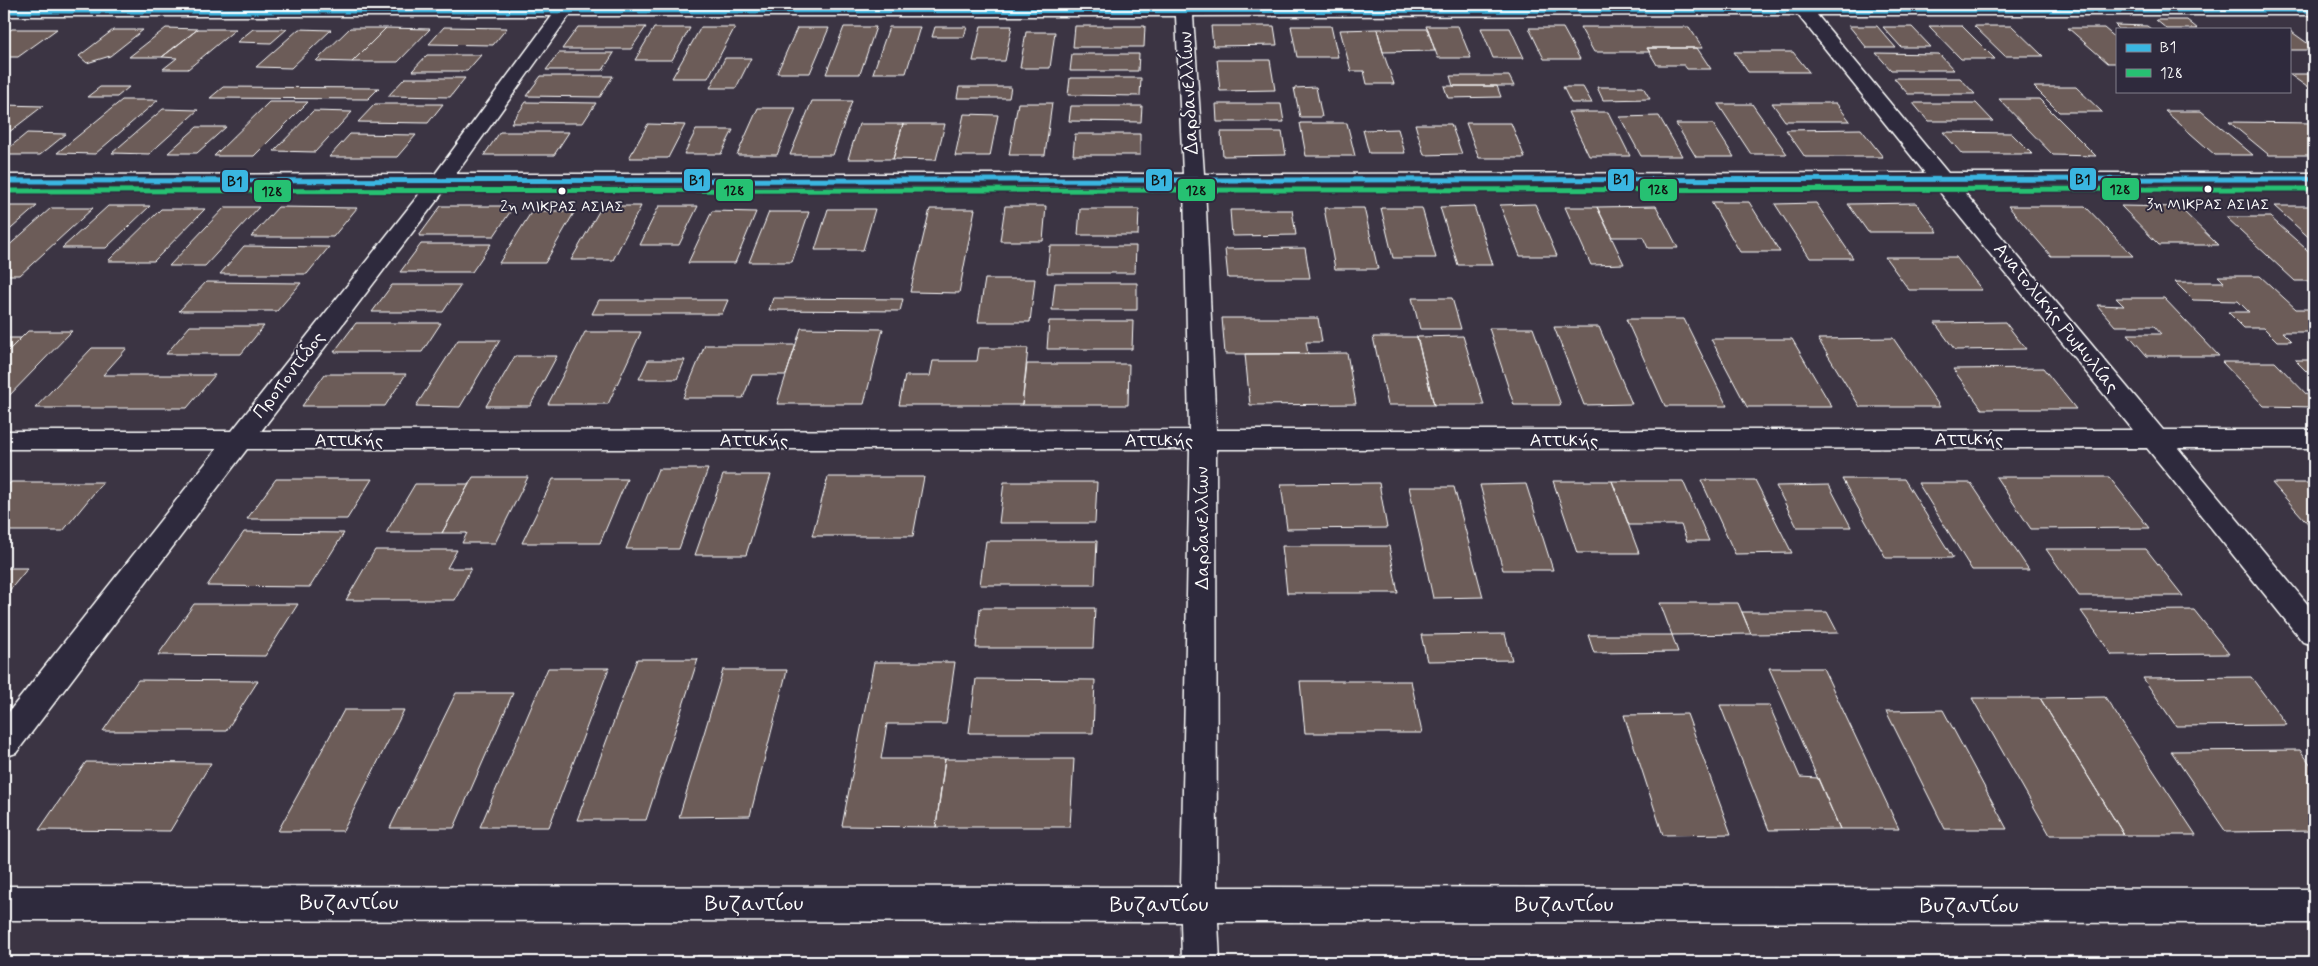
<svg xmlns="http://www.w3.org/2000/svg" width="2318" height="966" font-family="Mynerve,sans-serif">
	<rect width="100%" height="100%" fill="#3b3443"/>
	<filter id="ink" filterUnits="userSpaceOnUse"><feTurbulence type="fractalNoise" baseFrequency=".02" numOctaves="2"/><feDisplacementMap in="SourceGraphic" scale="10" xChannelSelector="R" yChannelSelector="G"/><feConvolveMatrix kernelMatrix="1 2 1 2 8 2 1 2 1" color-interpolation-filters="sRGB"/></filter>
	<g filter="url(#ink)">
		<path fill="#6c5c59" stroke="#fff" d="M2156,20H2187L2198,29H2167Z
			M2115,25L2147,26L2151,29H2119Z
			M981,26H1012L1005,61H973Z
			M1075,26H1145L1144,47H1073Z
			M1211,26H1274L1277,45L1213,46Z
			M1291,26H1331L1338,57H1297Z
			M1426,26H1458L1471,58H1438Z
			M1849,26H1877L1896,48H1867Z
			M1929,26H1962L1995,59H1961Z
			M1974,26H2012L2043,56H2005Z
			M444,27L507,28L493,45L429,44Z
			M578,27H646L631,49H562Z
			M701,27H735L708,78H672Z
			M844,27H876L860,74H826Z
			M889,27H920L906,73H873Z
			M935,27H967L964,37H932Z
			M1580,27H1689L1703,48H1647L1650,52H1594Z
			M1883,27H1912L1931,47H1901Z
			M166,28L198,29L162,57H129Z
			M350,28H386L352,62L316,61Z
			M386,28L430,29L398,62H352Z
			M654,28H690L672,60H635Z
			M797,28H829L810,73H777Z
			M1481,28H1510L1524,58H1493Z
			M1529,28H1563L1580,59H1544Z
			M2068,28H2104L2117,39V63H2108Z
			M12,29H57L18,57H4V34Z
			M198,29H236L188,69H163L177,58L162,57Z
			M253,29H287L271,43L237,42Z
			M299,29L331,30L291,68L256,67Z
			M1377,29H1428L1435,51L1383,52Z
			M1377,29L1383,52L1394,84H1367L1364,71H1351L1340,30Z
			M113,30H143L110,56L87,63L79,56Z
			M2289,30L2314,48V50H2289Z
			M1026,32H1055L1050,68H1020Z
			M1647,48H1697L1711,69H1687L1684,65H1657Z
			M1734,52H1793L1809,72H1748Z
			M559,53H614L603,70H546Z
			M1876,53L1939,54L1954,70H1891Z
			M1072,54H1139L1138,71H1070Z
			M427,55H481L467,71H412Z
			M725,58H751L736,88H710Z
			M1217,60H1270L1275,90L1220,91Z
			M2289,74H2311L2314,77V92Z
			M541,76H613L600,97L526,96Z
			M1450,76H1509L1514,86H1453Z
			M405,78H465L450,97L388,96Z
			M1070,78H1141L1140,96L1068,95Z
			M1894,78H1960L1975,94H1908Z
			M1444,86H1497L1501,97L1448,98Z
			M100,87H129L117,97H87Z
			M223,87L379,88L368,99L210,98Z
			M959,87H1011L1009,98H957Z
			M1316,87L1322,117H1300L1294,88Z
			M1563,87H1583L1592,103H1571Z
			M1597,87H1643L1650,99L1603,100Z
			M2034,87H2076L2102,112H2059Z
			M1999,99H2039L2096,156L2053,155Z
			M122,100H158L95,154L57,153Z
			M812,101H852L833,155H790Z
			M269,102H308L254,156H214Z
			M526,102L596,103L583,123H511Z
			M1018,103H1052L1045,155H1009Z
			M1772,103H1836L1850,121H1785Z
			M1913,103H1976L1993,121H1928Z
			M375,104H443L428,123L358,122Z
			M1216,104H1281L1284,122H1217Z
			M1718,104H1752L1787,154H1751Z
			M4,105L43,106L4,136Z
			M1071,106H1142L1141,122L1069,121Z
			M758,108H796L777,155H737Z
			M163,109L198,110L149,154L112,153Z
			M313,111L352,112L315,152L274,151Z
			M2165,111H2201L2253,155H2215Z
			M1568,112H1608L1630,156H1589Z
			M964,114L998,115L990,156H955Z
			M1659,116L1682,156H1641L1620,117Z
			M2229,122L2314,123V155H2269Z
			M1300,123H1347L1355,156H1306Z
			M1466,123H1511L1525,158H1479Z
			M648,124L685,125L668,158H629Z
			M859,124H903L893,159H848Z
			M903,124H945L936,160L893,159Z
			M1415,124H1451L1462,154L1424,155Z
			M1676,124H1713L1734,157H1696Z
			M197,127H226L197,153H168Z
			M1398,129L1405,153H1369L1363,130Z
			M1861,129L1883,157H1805L1786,130Z
			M696,130H733L721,154H684Z
			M500,132H569L554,155H484Z
			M1221,132H1282L1286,155L1223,156Z
			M1943,132L2011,133L2032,154H1962Z
			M27,133L66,134L40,155H4V152Z
			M350,134L416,135L397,157H329Z
			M1075,134H1140V155H1073Z
			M1711,202H1749L1780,252H1740Z
			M1816,203L1853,258H1810L1775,204Z
			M1916,203L1938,232H1868L1848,204Z
			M1535,204L1557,256H1520L1500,205Z
			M4,206H37L4,235Z
			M108,206H150L106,248H62Z
			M441,206H514L494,236H419Z
			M602,206H641L613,260H571Z
			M659,206H698L679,245H640Z
			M1005,206H1046L1043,241H1000Z
			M1474,206L1493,265H1458L1440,207Z
			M1656,206L1678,248H1648L1643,237H1612L1597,207Z
			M2008,206H2085L2133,256H2051Z
			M2121,206L2179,207L2218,245H2159Z
			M2274,206H2314V242Z
			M225,207H259L205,266H169Z
			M278,207L357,208L333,237H251Z
			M1565,207H1597L1624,264L1591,265Z
			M51,208H93L20,275H4V250Z
			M1324,208H1364L1378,269H1335Z
			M1381,208H1422L1436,258H1393Z
			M161,209H205L154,261H108Z
			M828,209H875L863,250H815Z
			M930,209H975L959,293L910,292Z
			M1080,209H1139L1138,235H1078Z
			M1230,210H1292L1296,235L1232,236Z
			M532,211H575L545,263H499Z
			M712,211L756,212L735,263H688Z
			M769,212H809L792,262H749Z
			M2226,217H2270L2314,256V281H2295Z
			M421,244H491L472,272H400Z
			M244,246L329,247L307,274H220Z
			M1050,246H1136L1135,273H1047Z
			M1305,248L1310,278H1228L1225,249Z
			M1885,257H1956L1982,290H1909Z
			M2218,276H2260L2296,309H2314V332H2282L2291,341H2277L2264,328H2244L2228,312H2249L2238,301L2193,300L2175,282H2224Z
			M985,279H1035L1030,322H978Z
			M206,282L301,283L277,311H179Z
			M1055,283H1137V310H1052Z
			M392,285H461L443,312H372Z
			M773,298L903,299L900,311L769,310Z
			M1412,298H1452L1461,329H1420Z
			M2116,298H2164L2219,356H2147L2128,334H2161L2154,326H2115L2097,305L2124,306Z
			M599,300H728L722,314H592Z
			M1222,318H1318L1322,342H1306L1308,354H1225Z
			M1626,319H1684L1727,406H1665Z
			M1049,321H1133L1132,349H1047Z
			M2005,322L2026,349L1955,350L1935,323Z
			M356,323H441L422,352H334Z
			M190,326H264L241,354H166Z
			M1554,327H1599L1632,404L1584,405Z
			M801,328L883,329L864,404H777Z
			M1489,328H1533L1561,405H1514Z
			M28,331H72L4,401V355Z
			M585,332H641L608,404H548Z
			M1463,336L1484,405H1434L1417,337Z
			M1373,337H1417L1434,405H1388Z
			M4,338H21L4,355Z
			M1893,338L1940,407H1860L1818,339Z
			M1711,339H1792L1832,407H1747Z
			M458,340H500L460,407L416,406Z
			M705,345H796L786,375H752L743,398H683Z
			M92,348H127L103,375H215L187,408H35Z
			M979,348H1028L1022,405H899L905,376H930L933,361H977Z
			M1347,353L1356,404L1250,405L1245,354Z
			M515,356H557L530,406H486Z
			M648,360H685L677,379H639Z
			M2295,360H2314V379Z
			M2222,362H2275L2314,402V407L2264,406Z
			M1027,364H1129L1128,405H1022Z
			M2043,368L2076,409H1982L1953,369Z
			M325,374H406L385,406H302Z
			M658,469H708L679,549H626Z
			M723,475H771L746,555H695Z
			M473,477H528L495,543H462L467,533H442Z
			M828,477H924L913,536H812Z
			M1996,477H2109L2149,528L2031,529Z
			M276,479H372L347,519H247Z
			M553,479H627L600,543H522Z
			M1842,479H1904L1953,558H1886Z
			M1701,480H1755L1792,553L1735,554Z
			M1553,481H1612L1639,553H1577Z
			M1612,481H1683L1709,541H1687L1681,525H1629Z
			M11,482H103L63,531H4V490Z
			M1004,482H1097L1095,523H999Z
			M1379,483L1387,528L1287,529L1281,484Z
			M1918,483H1971L2029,570H1972Z
			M2272,483H2314V528H2312Z
			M415,484H469L442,533H386Z
			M1526,484L1553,570H1503L1480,485Z
			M1829,485L1851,527H1797L1776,486Z
			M1409,487H1454L1483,597L1433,598Z
			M244,532L344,533L310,587L207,586Z
			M986,541H1097L1095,585H980Z
			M1282,546H1389L1398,593H1287Z
			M2046,549H2146L2183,596H2079Z
			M375,550H457L447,568H471L455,600H346Z
			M4,568H28L4,597Z
			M1660,603H1738L1751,634L1672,635Z
			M194,604H298L265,656L158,655Z
			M980,608H1095L1093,648H976Z
			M2194,610L2229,654L2112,655L2081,611Z
			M1742,612H1827L1838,633L1751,634Z
			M1505,634L1512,660L1427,661L1421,635Z
			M1588,635H1672L1678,652L1594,653Z
			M637,659H698L646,820H577Z
			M874,662H955L946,724H887L881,759H945L936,827L842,826Z
			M548,668H609L549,827H480Z
			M1769,668H1823L1899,829H1840Z
			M723,670H787L750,816L679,817Z
			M2251,677L2287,725L2176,726L2143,678Z
			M976,679L1095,680L1093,733H969Z
			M138,680L258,681L226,731H103Z
			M1300,681H1411L1422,733H1305Z
			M456,693H513L454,828H390Z
			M2105,697L2196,835H2124L2040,698Z
			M1972,698H2040L2124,835H2050Z
			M1720,705H1769L1800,777L1818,778L1840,829L1769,830Z
			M344,710H404L343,831H278Z
			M1943,710L2007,829H1945L1886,711Z
			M1687,714L1731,834L1663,835L1624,715Z
			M2300,750L2314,769V831L2226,832L2171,751Z
			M945,759H1074L1070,827H936Z
			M86,762L211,763L170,831L39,830Z
			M697,956H772L771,962H695Z
			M490,961H560L490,962Z"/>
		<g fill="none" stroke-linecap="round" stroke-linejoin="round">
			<g stroke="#fff" stroke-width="3">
				<path id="minor" d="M561,4H577L576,6L2314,5V15H1817L1948,173H2314V185L1959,186L2163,430H2314V448H2178L2314,612V645L2303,642L2147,448L1216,449L1217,887L2314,889V923L1218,922L1220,962H1182L1181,922L4,920V886L1181,887L1190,449H247L16,753L4,757V718L217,449H4V431H232L425,187H4V175L435,174L552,16H4V6H559ZM1798,15L1925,173L1204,174L1193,16ZM569,16H1176L1183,174H456ZM1184,186L1189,430L261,431L447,187ZM1205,186H1935L2133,430H1216Z"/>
			</g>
			<use href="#minor" fill="#2f2a3d" fill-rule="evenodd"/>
			<g stroke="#2f2a3d" stroke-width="8">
				<path id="bus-1" d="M4,11L2314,10
					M4,181L2314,179"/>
			</g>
			<g stroke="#2f2a3d" stroke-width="8">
				<path id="bus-2" d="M4,191L2314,189"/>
			</g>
			<use href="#bus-1" stroke="#3ab6e1" stroke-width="5"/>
			<use href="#bus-2" stroke="#26c172" stroke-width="5"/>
		</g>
	</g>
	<g fill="#fff" stroke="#2f2a3d" stroke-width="2">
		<circle cx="2208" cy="189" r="4.5"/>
		<circle cx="562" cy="191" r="4.5"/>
	</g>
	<g text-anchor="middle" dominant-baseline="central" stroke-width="4" stroke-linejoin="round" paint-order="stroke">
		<g font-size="15" fill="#fff" stroke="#2f2a3d">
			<text x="2208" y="205">3η ΜΙΚΡΑΣ ΑΣΙΑΣ</text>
			<text x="562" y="207">2η ΜΙΚΡΑΣ ΑΣΙΑΣ</text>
		</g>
		<g font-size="19" fill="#fff" stroke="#2f2a3d">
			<text transform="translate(1189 93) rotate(-93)">Δαρδανελλίων</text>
			<text transform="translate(2056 318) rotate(51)">Ανατολικής Ρωμυλίας</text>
			<text transform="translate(289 375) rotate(-52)">Προποντίδος</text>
			<text x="1969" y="439">Αττικής</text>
			<text x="349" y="440">Αττικής</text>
			<text x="754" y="440">Αττικής</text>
			<text x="1159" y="440">Αττικής</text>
			<text x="1564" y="440">Αττικής</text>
			<text transform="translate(1202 528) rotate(-90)">Δαρδανελλίων</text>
		</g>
		<g font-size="22" fill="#fff" stroke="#2f2a3d">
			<text x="349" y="903">Βυζαντίου</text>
			<text x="754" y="904">Βυζαντίου</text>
			<text x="1159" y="905">Βυζαντίου</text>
			<text x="1564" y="905">Βυζαντίου</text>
			<text x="1969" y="906">Βυζαντίου</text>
		</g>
	</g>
	<g stroke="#2f2a3d" stroke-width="2">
		<rect x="2069" y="167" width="28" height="24" rx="5" fill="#3ab6e1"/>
		<rect x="1607" y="168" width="28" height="24" rx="5" fill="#3ab6e1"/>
		<rect x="1145" y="168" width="28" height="24" rx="5" fill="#3ab6e1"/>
		<rect x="683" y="168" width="28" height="24" rx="5" fill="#3ab6e1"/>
		<rect x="221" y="169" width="28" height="24" rx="5" fill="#3ab6e1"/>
		<rect x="2101" y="177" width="39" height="24" rx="5" fill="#26c172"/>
		<rect x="1639" y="178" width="39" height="24" rx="5" fill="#26c172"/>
		<rect x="1177" y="178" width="39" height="24" rx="5" fill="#26c172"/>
		<rect x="715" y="178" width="39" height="24" rx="5" fill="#26c172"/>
		<rect x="253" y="179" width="39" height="24" rx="5" fill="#26c172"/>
	</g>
	<g font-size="14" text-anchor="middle" font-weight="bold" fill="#111">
		<text x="2083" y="184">Β1</text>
		<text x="1621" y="184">Β1</text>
		<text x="1159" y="185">Β1</text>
		<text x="697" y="185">Β1</text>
		<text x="235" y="186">Β1</text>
		<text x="2120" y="194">128</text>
		<text x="1658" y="194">128</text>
		<text x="1196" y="195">128</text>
		<text x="734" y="195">128</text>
		<text x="272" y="196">128</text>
	</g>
	<rect width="2318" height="966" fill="none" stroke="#2f2a3d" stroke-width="20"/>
	<rect x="10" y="10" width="2298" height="946" fill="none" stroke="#fff" stroke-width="2" filter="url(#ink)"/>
	<rect x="2116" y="28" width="175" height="65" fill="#2f2a3d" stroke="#827f8b"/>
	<rect x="2126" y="44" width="25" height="8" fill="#3ab6e1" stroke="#827f8b"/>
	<text x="2160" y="52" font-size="15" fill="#ffffff">Β1</text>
	<rect x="2126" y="69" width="25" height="8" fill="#26c172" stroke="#827f8b"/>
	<text x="2160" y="78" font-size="15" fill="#ffffff">128</text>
</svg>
